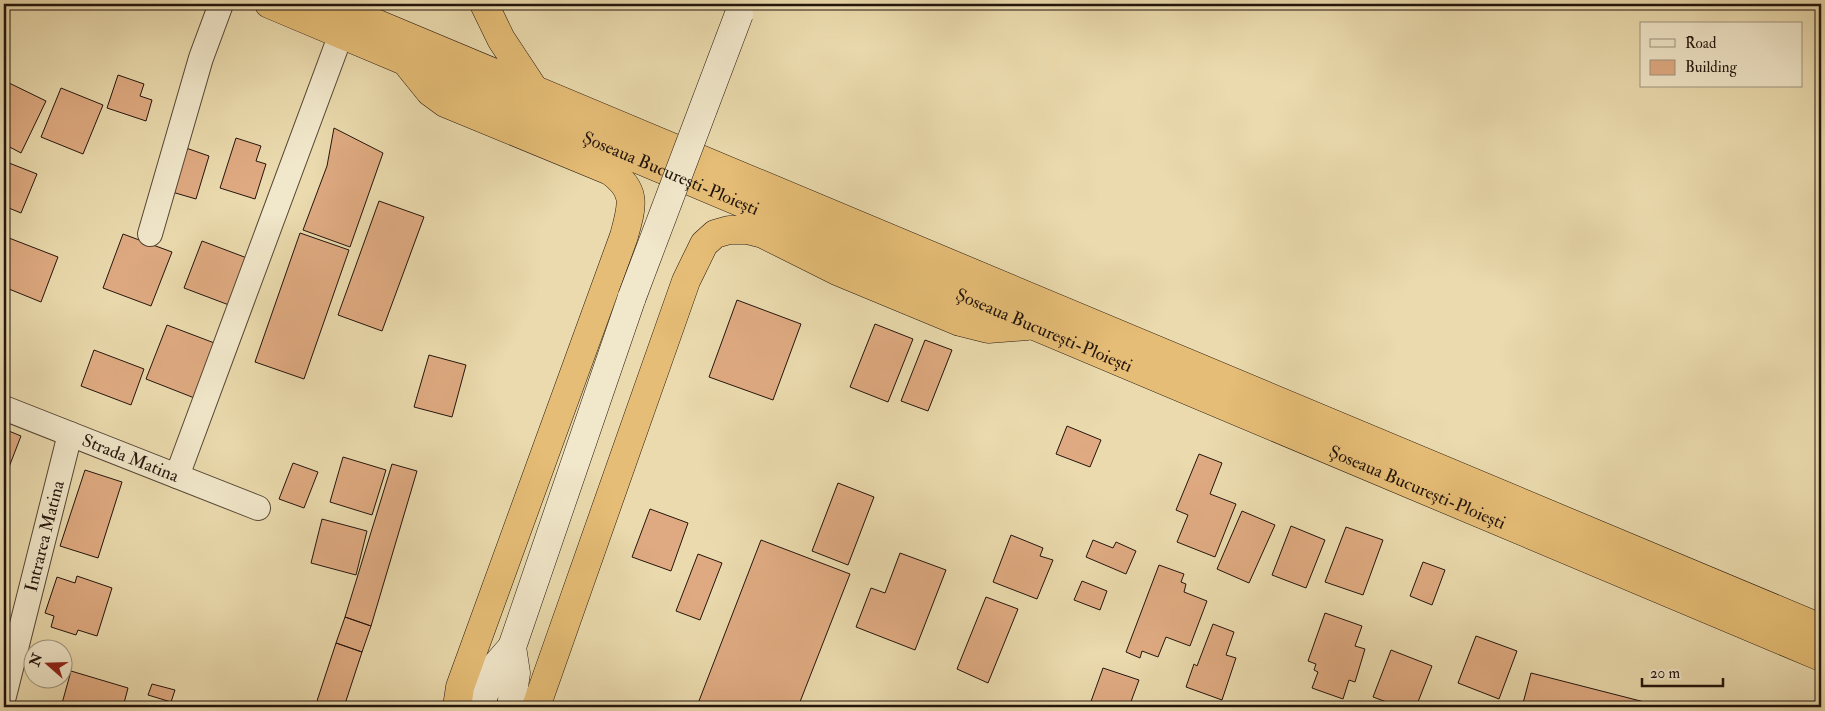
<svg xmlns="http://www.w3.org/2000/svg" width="1825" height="711" font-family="'IM FELL Double Pica',serif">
	<rect width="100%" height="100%" fill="#eadaad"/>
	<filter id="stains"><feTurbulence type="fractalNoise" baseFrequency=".004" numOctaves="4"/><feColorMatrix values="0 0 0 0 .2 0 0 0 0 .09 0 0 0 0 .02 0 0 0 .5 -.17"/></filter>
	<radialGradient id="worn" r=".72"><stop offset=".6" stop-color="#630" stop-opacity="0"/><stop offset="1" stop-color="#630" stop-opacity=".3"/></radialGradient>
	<path fill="#dfaa81" stroke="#23150c" d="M118,75L144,84L140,96L152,100L146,121L107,108Z
		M5,81L46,101L21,153L4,144Z
		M61,88L103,105L83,154L41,137Z
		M334,128L383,153L350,247L303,230L327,166Z
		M236,138L261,146L256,161L266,164L255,199L220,188Z
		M186,148L209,156L196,199L172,192Z
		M4,161L37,174L21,213L4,206Z
		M379,201L424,217L382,331L338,315Z
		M300,233L349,250L304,379L255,362Z
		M123,234L172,252L151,306L103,288Z
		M9,238L58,257L41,302L4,287V252Z
		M202,241L247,258L229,305L184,288Z
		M737,300L801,324L773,400L709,377Z
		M875,324L913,339L888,402L850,387Z
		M167,325L217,344L197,399L146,379Z
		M925,340L952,350L928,411L901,401Z
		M94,350L144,369L131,405L81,386Z
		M429,355L466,365L452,417L414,407Z
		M1067,426L1101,440L1090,467L1056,454Z
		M4,429L21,436L4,480Z
		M1199,454L1222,463L1210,494L1236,504L1215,557L1177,542L1188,515L1176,510Z
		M343,457L386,470L372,515L330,502Z
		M293,463L318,472L304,508L279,499Z
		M392,464L417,471L371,626L345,617Z
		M85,470L122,482L98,558L60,546Z
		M838,483L874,497L848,565L812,551Z
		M650,509L688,523L671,571L632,557Z
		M1242,511L1275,525L1249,583L1217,569Z
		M322,519L367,531L356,575L311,563Z
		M1291,526L1325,540L1306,588L1272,575Z
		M1346,527L1383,540L1363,595L1325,582Z
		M1011,535L1043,548L1040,556L1053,560L1037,599L993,582Z
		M761,540L850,574L798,707H700L697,706Z
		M1093,540L1113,548L1116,542L1136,551L1126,574L1086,557Z
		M900,553L946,570L915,650L856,627L871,588L885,593Z
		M698,554L722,563L700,620L676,611Z
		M1423,562L1445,570L1432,605L1410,596Z
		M1159,565L1184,574L1181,582L1186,584L1184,592L1207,601L1190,646L1166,637L1158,657L1142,651L1140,658L1126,652Z
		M77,576L112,588L97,636L78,630L76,635L51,627L54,616L45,613L57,577L75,583Z
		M1082,581L1107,591L1100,610L1074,600Z
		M986,597L1018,609L988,683L957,669Z
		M1325,613L1362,626L1355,646L1365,649L1355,682L1349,680L1343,699L1312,688L1318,672L1314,670L1316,664L1308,661Z
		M345,617L371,626L362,652L336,643Z
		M1213,624L1234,632L1226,655L1236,658L1222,700L1186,687L1194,664L1197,666Z
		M1476,636L1517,651L1499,699L1458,683Z
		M336,643L362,652L344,707H315Z
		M1391,650L1432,666L1416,707H1400L1373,697Z
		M1103,668L1139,680L1129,707H1089Z
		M71,671L128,688L123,707H61Z
		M1531,673L1664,707H1522Z
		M152,684L175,690L171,702L148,695Z"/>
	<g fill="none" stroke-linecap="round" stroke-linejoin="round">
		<g stroke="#554634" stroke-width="26">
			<g id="street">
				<path d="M150,234L201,58L221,4"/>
				<path id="s1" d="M4,408L258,508"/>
				<path d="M177,476L341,34"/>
				<path id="s2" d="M4,696L70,434"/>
			</g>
		</g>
		<g stroke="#23150c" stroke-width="29">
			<path id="secondary" d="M480,707L493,669L512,647L632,297
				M511,707L516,673L512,647"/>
		</g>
		<g stroke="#23150c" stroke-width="29">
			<g id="highway">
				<path id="s3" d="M269,4L1821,657"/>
				<path d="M330,4L1821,628"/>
				<path d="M484,4L501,39L534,89"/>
				<path d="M409,66L430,92L445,103L610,171C638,191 632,206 624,236L460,687L457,707"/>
				<path d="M536,707L686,281L704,244L715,234L729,230H747L763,234L837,271L960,322L988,329L1027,326"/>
			</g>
		</g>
		<use href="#street" stroke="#f1e7ca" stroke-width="24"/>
		<use href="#secondary" stroke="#f1e7ca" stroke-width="28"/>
		<use href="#highway" stroke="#e5bd76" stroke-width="28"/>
		<g stroke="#23150c" stroke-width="29" stroke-linecap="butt">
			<path id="secondary-bridge" d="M632,297L739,14"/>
		</g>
		<use href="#secondary-bridge" stroke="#f1e7ca" stroke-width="28"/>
	</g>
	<g text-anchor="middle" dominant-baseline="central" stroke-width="4" stroke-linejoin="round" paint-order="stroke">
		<g font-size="18" fill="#23150c" stroke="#f1e7ca">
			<text stroke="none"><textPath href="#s3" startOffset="436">Șoseaua București-Ploiești</textPath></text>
			<text stroke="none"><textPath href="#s3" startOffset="841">Șoseaua București-Ploiești</textPath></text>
			<text stroke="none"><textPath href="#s1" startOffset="136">Strada Matina</textPath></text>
			<text stroke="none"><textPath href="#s3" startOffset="1246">Șoseaua București-Ploiești</textPath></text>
			<text stroke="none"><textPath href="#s2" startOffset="165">Intrarea Matina</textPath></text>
		</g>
	</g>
	<rect width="1825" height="711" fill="none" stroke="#eadaad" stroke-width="20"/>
	<rect x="5" y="5" width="1815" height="701" fill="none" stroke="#23150c" stroke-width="2.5"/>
	<rect x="10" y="10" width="1805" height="691" fill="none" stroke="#23150c"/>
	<rect x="1640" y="22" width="162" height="65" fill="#f1e7ca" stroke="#9f937e"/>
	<rect x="1650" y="39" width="25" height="8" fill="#f1e7ca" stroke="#9f937e"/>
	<text x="1685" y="48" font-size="15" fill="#23150c">Road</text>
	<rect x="1650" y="60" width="25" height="15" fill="#dfaa81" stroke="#9f937e"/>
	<text x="1685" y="72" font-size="15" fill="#23150c">Building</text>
	<g transform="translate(48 664) rotate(290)"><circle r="24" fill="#f1e7ca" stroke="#9f937e"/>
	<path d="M0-4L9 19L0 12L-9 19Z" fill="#8f2418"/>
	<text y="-8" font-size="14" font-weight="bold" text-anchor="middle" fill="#23150c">N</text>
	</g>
	<path d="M1642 678v8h81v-8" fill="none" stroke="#23150c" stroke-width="2.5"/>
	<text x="1650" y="678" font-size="15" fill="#23150c" stroke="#f1e7ca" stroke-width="4" paint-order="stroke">20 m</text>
	<rect width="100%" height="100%" filter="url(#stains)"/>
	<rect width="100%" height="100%" fill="url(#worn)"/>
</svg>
